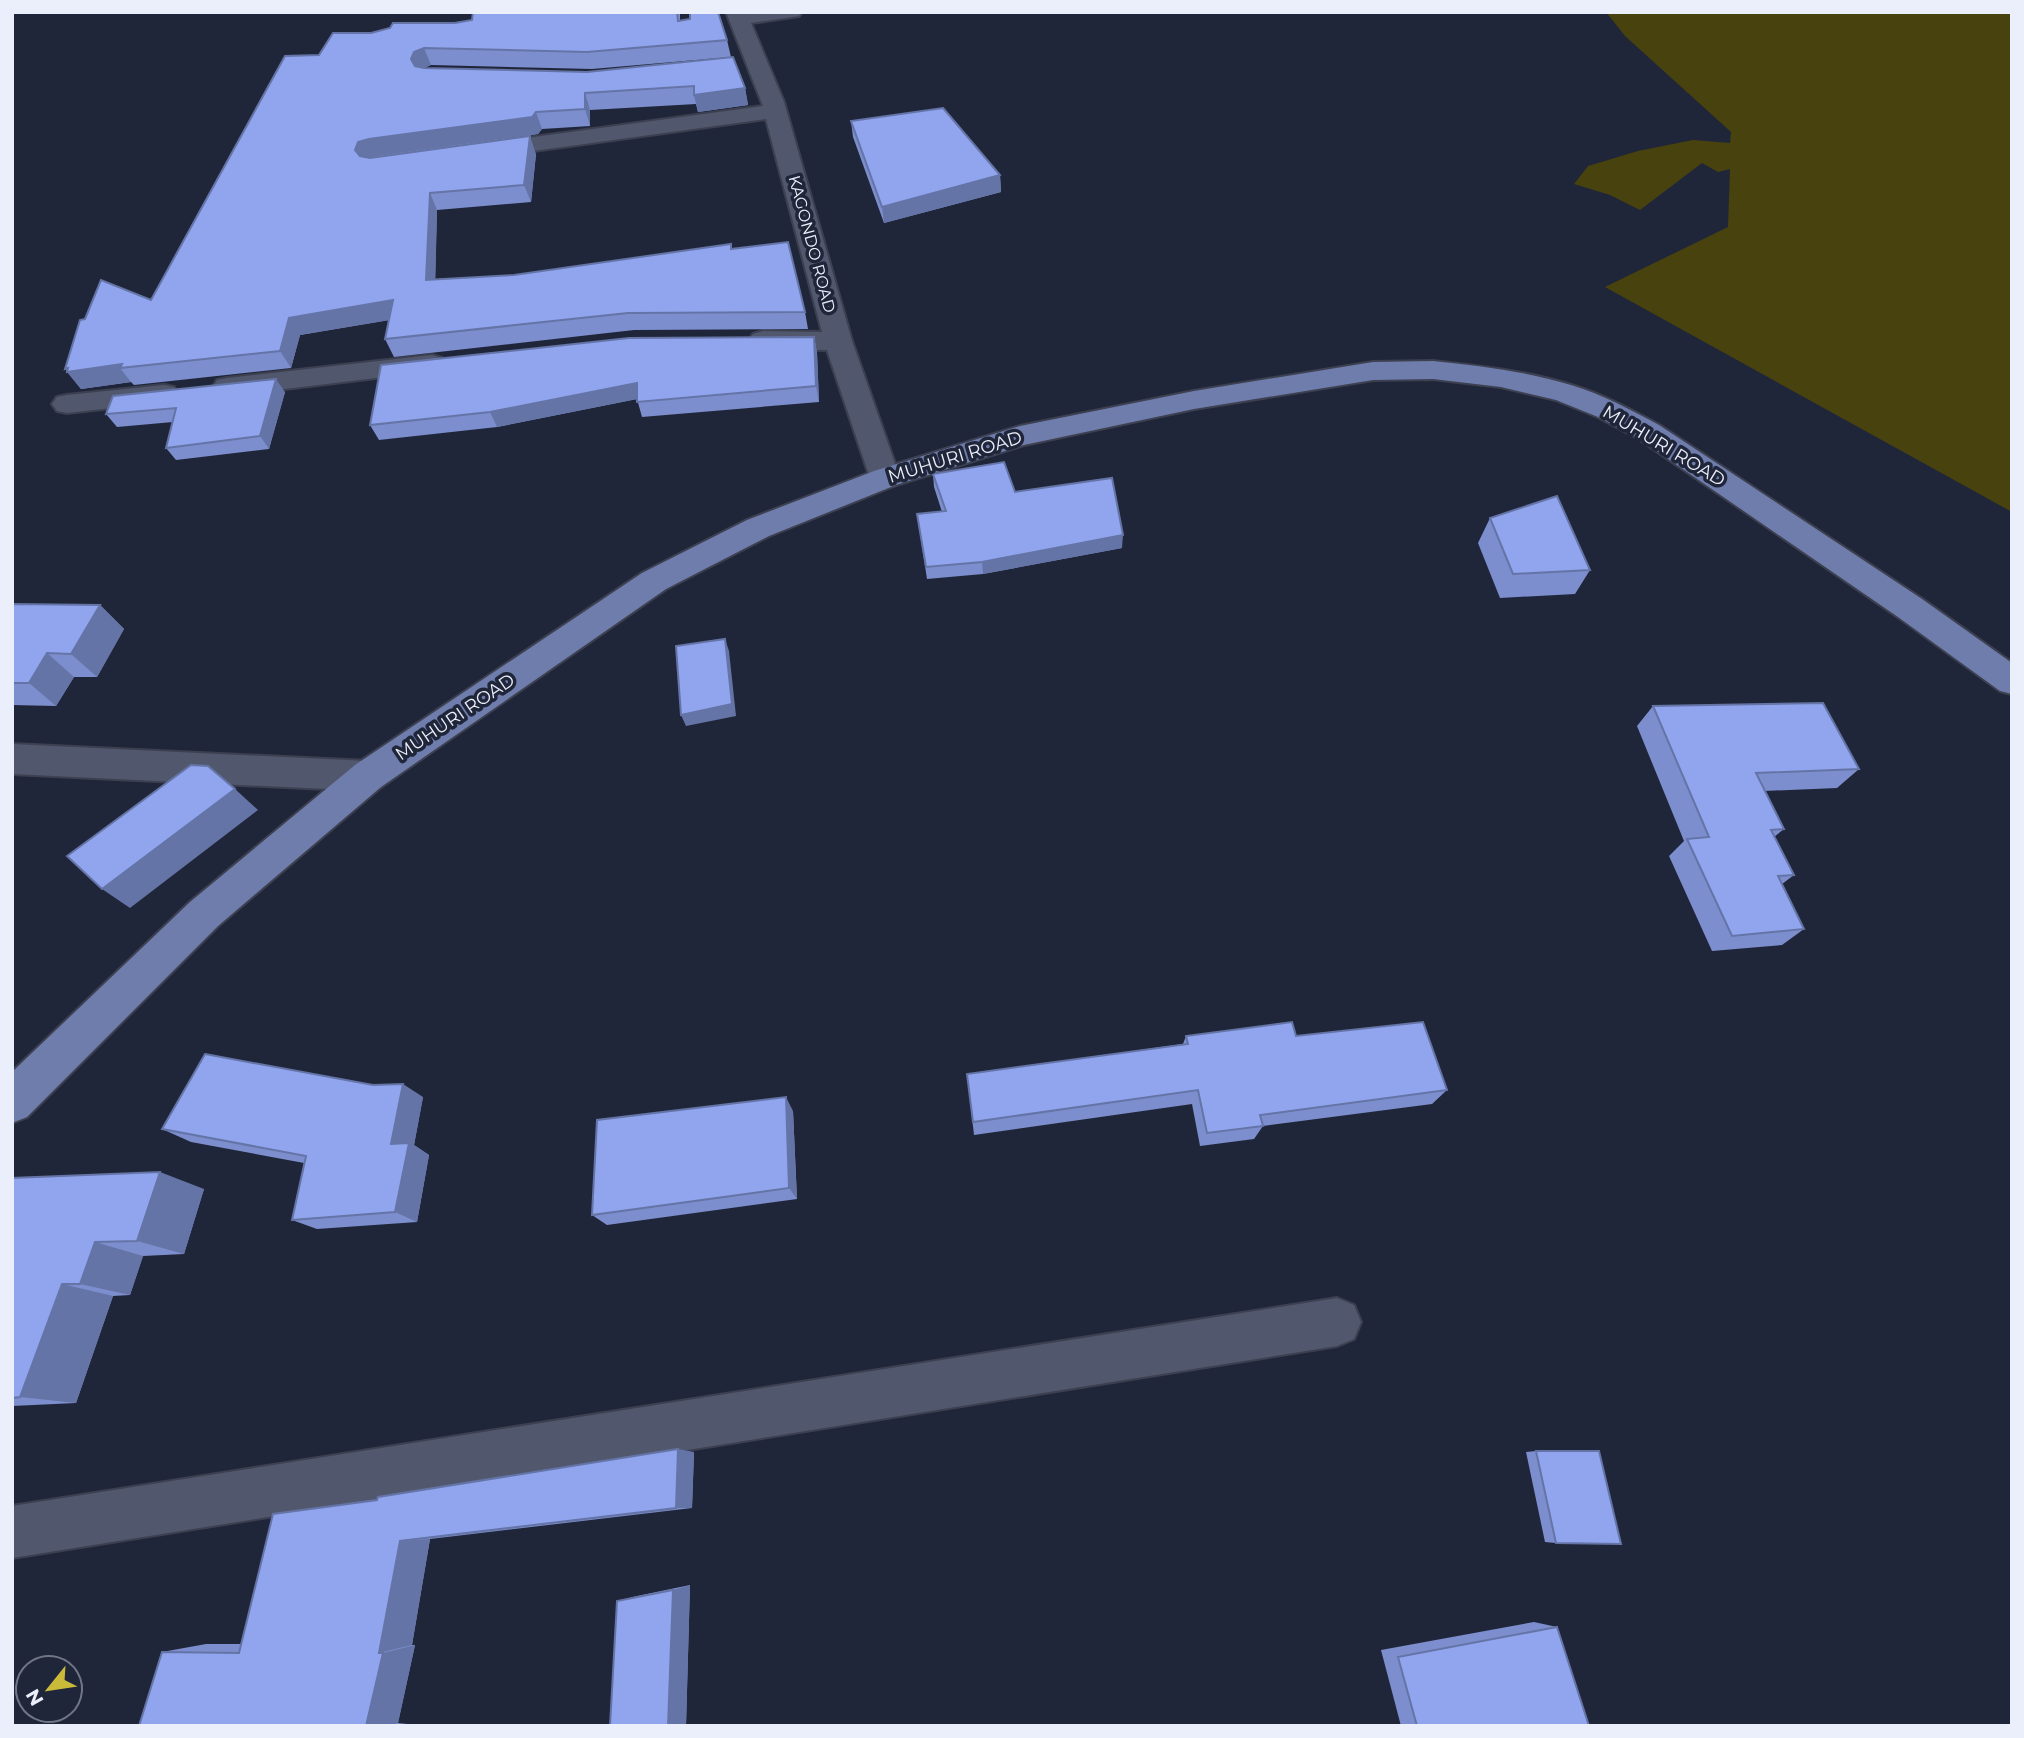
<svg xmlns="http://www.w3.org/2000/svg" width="2024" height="1738" font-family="Montserrat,sans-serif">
	<rect width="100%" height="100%" fill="#202639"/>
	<path fill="#48420e" d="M1606,12H2012V512L1605,287L1728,227L1730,169L1718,172L1702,163L1640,210L1610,195L1574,184L1588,166L1638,151L1693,140L1730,143L1731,132L1625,36Z"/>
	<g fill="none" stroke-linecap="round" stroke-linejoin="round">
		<g stroke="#3c4050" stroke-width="4">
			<path id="minor" d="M726,12H802L799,16L751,23L784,102L852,341L900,478L896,485L885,488L874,485L870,478L827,350L763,349L753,346L749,340L753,334L763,331L822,332L766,119L483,158L475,156L471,151L475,146L483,144L763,106Z
				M432,355L442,358L446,364L442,370L227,396L217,394L213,387L217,380L227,378Z
				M164,385L174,387L178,394L174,401L67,413L57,411L52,404L57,397L67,395Z
				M12,744L368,761L381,765L386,776L381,787L368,791L12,774Z
				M1337,1298L1354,1305L1361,1322L1354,1339L1337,1346L12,1558V1506Z"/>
		</g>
		<g stroke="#3c4050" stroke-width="4">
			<path id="major" d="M1433,361C1479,366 1526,371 1571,385C1602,394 1631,410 1659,425L1922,599L2012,663V694L2000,691L1898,617L1639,439L1598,417L1556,400L1501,387L1433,379L1373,380L1194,409L1024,445L896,485L769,536L666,589L381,787L218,926L27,1117L12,1123V1072L190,902L355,765L642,573L747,520L874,471L1020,426L1194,391L1373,362Z"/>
		</g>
		<use href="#minor" fill="#51586e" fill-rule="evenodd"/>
		<use href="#major" fill="#6f7dad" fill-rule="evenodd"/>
	</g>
	<path fill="#7c8ecd" d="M473,12H680V21L727,40L731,57L592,69L431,65L424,68L745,88L748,105L698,112L696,104L590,110V126L542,129L538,134L372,158L536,154L531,202L437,210L435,279L514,275L732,249L805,312L808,329L634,330L394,357L385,339L389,320L300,335L291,368L134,385L131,382L81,389L65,369L85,319L151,300L319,55L371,33L472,20Z
		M851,121L1000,175L1001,192L884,223L853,137Z
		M814,337L817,353L819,402L642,417L637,399L497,427L379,440L370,425Z
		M285,392L269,449L176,460L166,448L173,422L117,427L106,414Z
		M933,474L1015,492L1122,548L983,574L927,579L917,514L942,512L934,487Z
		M1490,518L1590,570L1575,594L1500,598L1478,543Z
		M12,604L100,605L124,629L97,677H74L56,706L12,705Z
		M1653,706L1859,769L1837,788L1764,791L1784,829L1774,837L1794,875L1782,884L1804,929L1782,945L1712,951L1669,856L1684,841L1637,726Z
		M1186,1036H1296L1447,1090L1432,1104L1263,1126L1254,1139L1200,1146L1192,1104L974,1135L967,1074L1183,1044Z
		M423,1097L414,1145L429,1155L417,1222L317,1229L292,1220L304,1163L191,1142L162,1129Z
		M793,1111L797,1199L607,1225L592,1215Z
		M12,1178L204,1189L184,1254L143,1256L130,1295L113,1296L76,1403L12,1406Z
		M1536,1451L1556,1543L1545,1542L1526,1452Z
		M694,1452L692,1508L430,1539L412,1645H415L398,1723L426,1726H139L162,1652L206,1644H241L377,1500Z
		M690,1585L686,1726L617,1601L637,1596Z
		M1534,1622L1557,1627L1589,1726H1401L1381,1650Z"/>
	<path fill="#6574a7" d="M424,48L431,65L421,69L418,76L411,59L414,52Z
		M745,88L748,105L698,112L694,95Z
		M585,93L590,110V126L585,109Z
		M536,112L542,129L538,134L377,156L367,160L364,167L355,150L358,142L369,139Z
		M530,136L536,154L531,202L524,185Z
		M1000,175L1001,192L884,223L882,207Z
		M430,193L437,210L435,297L426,280Z
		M393,300L402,318L300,335L291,368L280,351L289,318Z
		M814,337L817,353L819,402L816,386Z
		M122,364L120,368L131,382L81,389L67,372Z
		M276,379L285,392L269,449L260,436Z
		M637,383L642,398L497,427L490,412Z
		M1123,535L1122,548L983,574L982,562Z
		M100,605L124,629L97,677L71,654Z
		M725,639L729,651L736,716L686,726L681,715Z
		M47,653L74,677L56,706L29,683Z
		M235,789L258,810L130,908L102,889Z
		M403,1084L423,1097L414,1145L429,1155L417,1222L395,1212L391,1144Z
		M786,1097L793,1111L797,1199L789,1188Z
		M160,1172L204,1189L184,1254L137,1241Z
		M95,1242L143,1256L130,1295L80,1284Z
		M62,1284L113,1296L76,1403L20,1397Z
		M678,1449L694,1452L692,1508H676Z
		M430,1539L412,1645L379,1653L400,1541Z
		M690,1585L686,1726H668L673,1590Z
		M415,1645L398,1723L390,1726H366L383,1653Z"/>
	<path fill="#90a5ee" stroke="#6574a7" stroke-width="2" d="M473,12H677L678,21L690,19V12H718L727,40L587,52L424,48L414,52L411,59L415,66L424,68L587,72L733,57L745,88L694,95V86L585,93V109L536,112L532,117L369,139L358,142L355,150L360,156L370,158L530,136L524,185L430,193L426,280L514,275L731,244V249L788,242L805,312L628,313L385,339L393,300L289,318L280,351L120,368L122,364L67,372L68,368L65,369L80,320L85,319L101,280L151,300L285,56L319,55L333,33H371L390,28L393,23H455L472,20Z
		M943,108L1000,175L882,207L851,121Z
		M814,337L816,386L637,402V383L490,412L370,425L381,365L629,338Z
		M276,379L260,436L166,448L176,408L106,414L113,396Z
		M1004,462L1015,492L1112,478L1123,535L982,562L926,567L917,514L946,511L933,474Z
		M1557,496L1590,570L1513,574L1490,518Z
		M12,604L100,605L71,654L47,653L29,683H12Z
		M725,639L732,704L681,715L676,646Z
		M1823,703L1859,769L1756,773L1784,829L1771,830L1794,875L1778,876L1804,929L1732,936L1687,839L1709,837L1653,706Z
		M191,765L208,766L235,789L102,889L67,856Z
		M1292,1022L1296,1036L1423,1022L1447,1090L1260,1115L1263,1126L1207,1133L1198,1090L973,1122L967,1074L1188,1044L1186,1036Z
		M205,1054L373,1085L403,1084L391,1144L409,1143L395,1212L292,1220L306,1156L162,1129Z
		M786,1097L789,1188L592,1215L597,1120Z
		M160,1172L137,1241L95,1242L80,1284H62L20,1397L12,1398V1178Z
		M678,1449L676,1508L400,1541L379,1653H383L366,1726H139L162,1652L239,1653L273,1514L377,1500L378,1497Z
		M1536,1451H1599L1621,1544L1556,1543Z
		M673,1590L668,1726H610L617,1601Z
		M1557,1627L1589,1726H1417L1398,1657Z"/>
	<g text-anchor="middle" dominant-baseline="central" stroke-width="7" stroke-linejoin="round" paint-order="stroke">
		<g font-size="16" fill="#ebeffc" stroke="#202639">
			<text transform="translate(812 244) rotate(75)">KAGONDO ROAD</text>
		</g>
		<g font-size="18" fill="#ebeffc" stroke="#202639">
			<text transform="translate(1664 446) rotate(31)">MUHURI ROAD</text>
			<text transform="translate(955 457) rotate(-17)">MUHURI ROAD</text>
			<text transform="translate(455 717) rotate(-34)">MUHURI ROAD</text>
		</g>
	</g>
	<rect width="2024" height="1738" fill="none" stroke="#ebeffc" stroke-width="28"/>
	<g transform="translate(49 1689) rotate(240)"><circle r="33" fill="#202639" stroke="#717687" stroke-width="2"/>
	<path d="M0-5L12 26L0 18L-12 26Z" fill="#c9ba3a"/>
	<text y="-10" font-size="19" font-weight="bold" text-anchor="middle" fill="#ebeffc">N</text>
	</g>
</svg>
